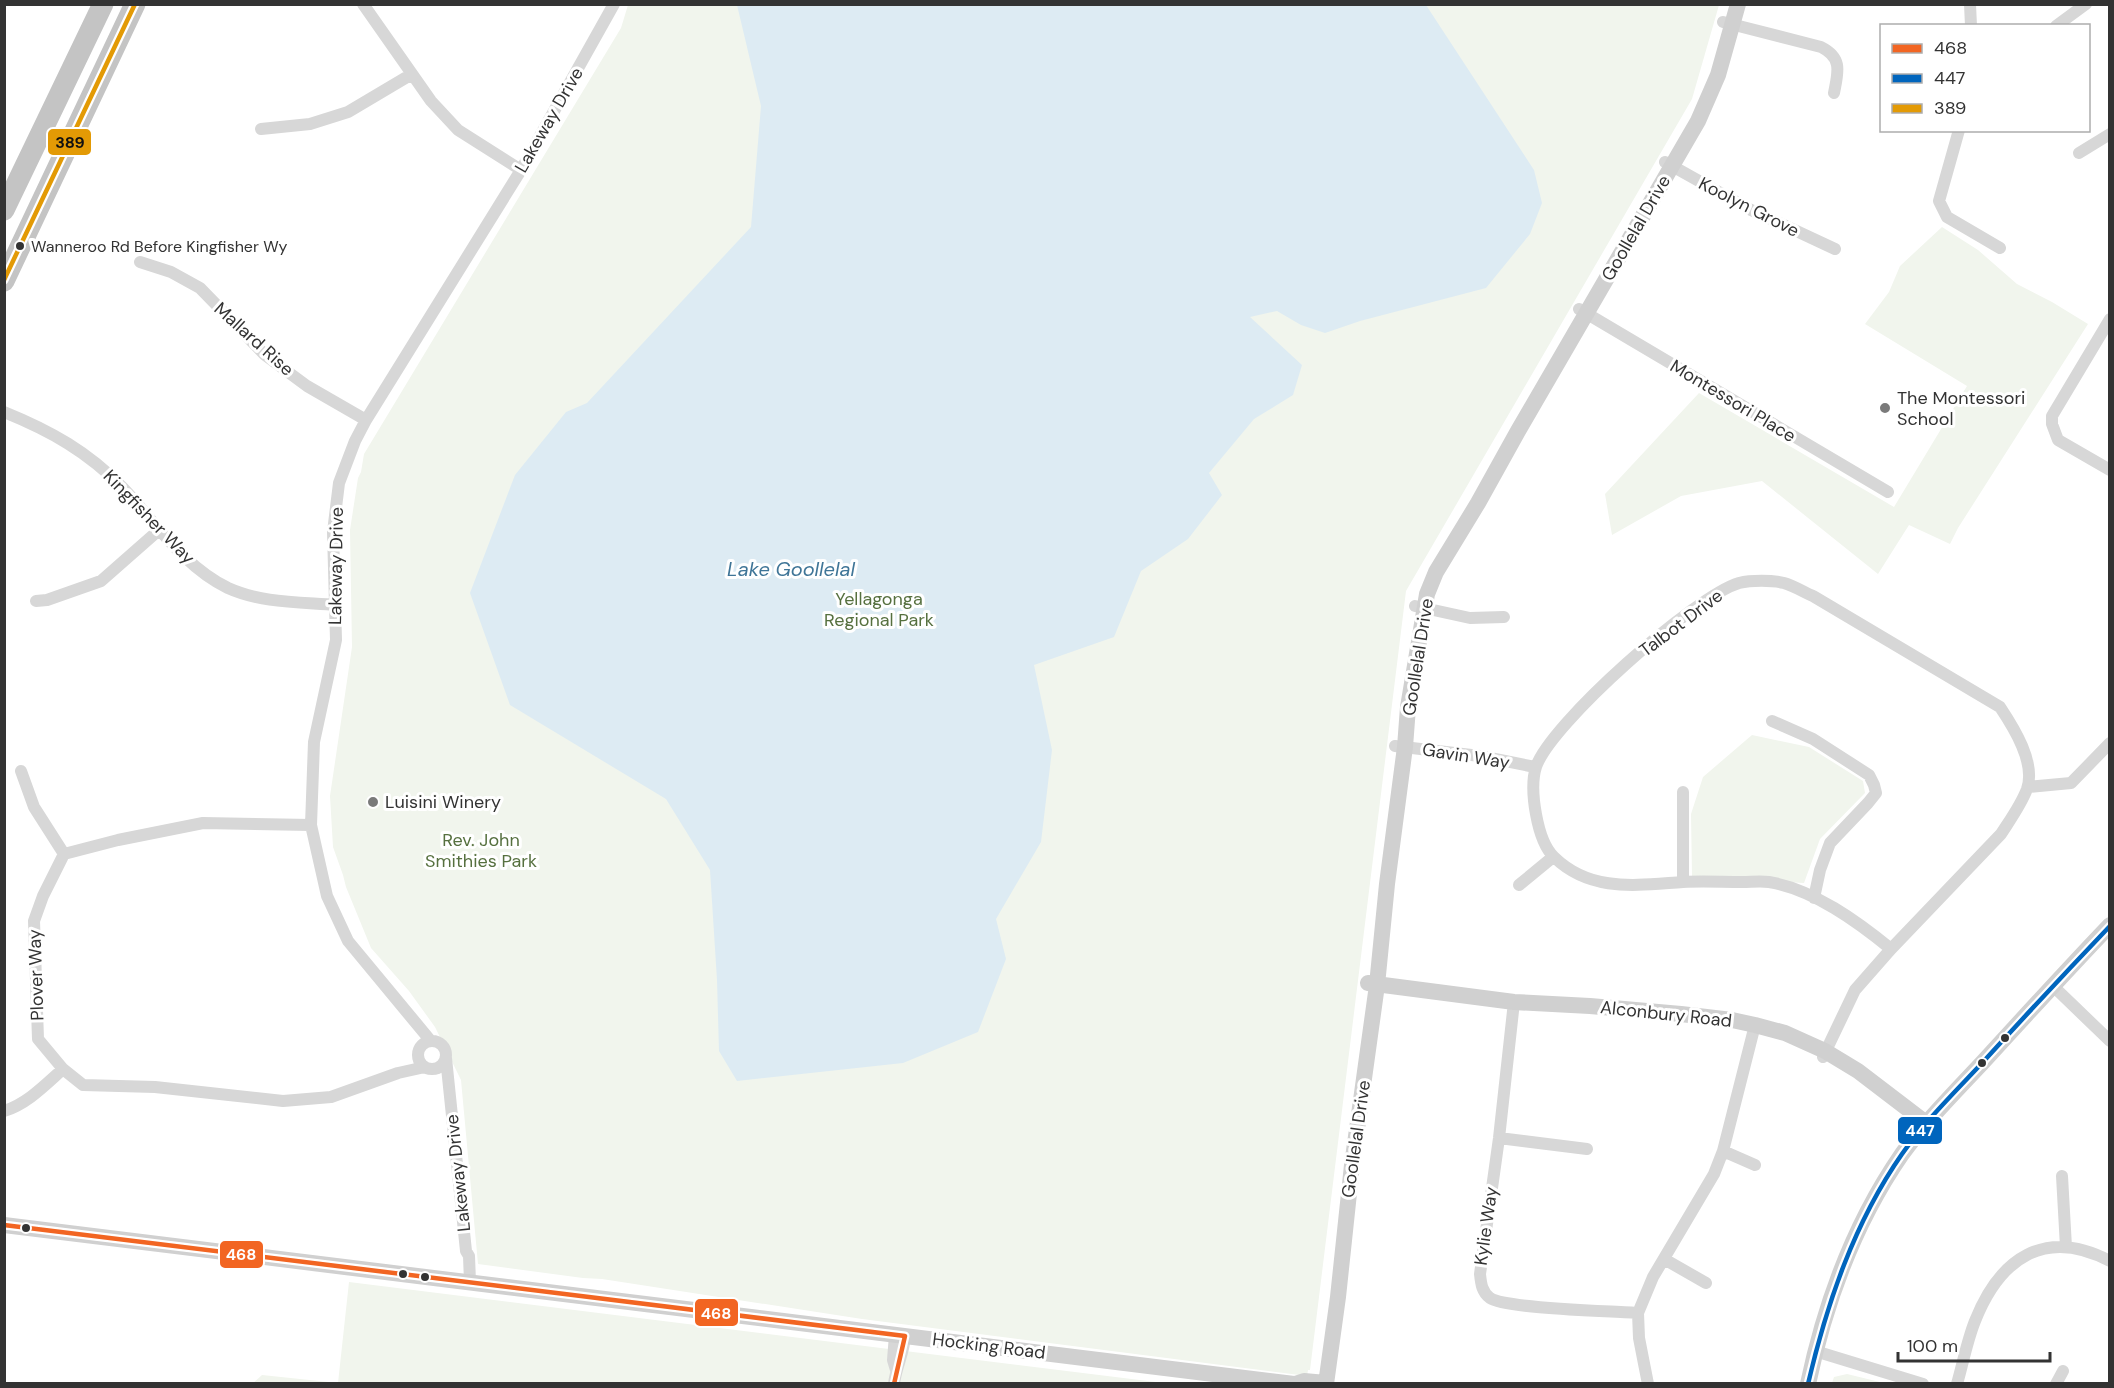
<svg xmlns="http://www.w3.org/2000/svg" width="2114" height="1388" font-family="'DM Sans',sans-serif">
	<rect width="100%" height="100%" fill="#fff"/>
	<path fill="#f1f5ed" d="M628,5H1719L1692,99L1406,591L1310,1370H1308L1307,1376L862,1319L602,1279L583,1278L478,1264L461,1080L435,1027L409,991L371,948L346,887L343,875L333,847L330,796L352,647L350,530L358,478L361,472L364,454L621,28Z
		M1942,227L1978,250L2017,284L2052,302L2088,324L1958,528L1950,544L1909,525L1878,574L1762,481L1681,496L1612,535L1605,494L1699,393L1894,507L1967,386L1865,324L1889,292L1900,266Z
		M1752,735L1809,747L1863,781L1865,793L1820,839L1804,883L1692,876L1691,814L1703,777Z
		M349,1282L1164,1383L252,1384L262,1375L338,1383Z
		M1847,1374L1884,1383H1832L1834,1377Z"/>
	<path fill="#ddebf3" d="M737,5H1426L1534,170L1542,203L1530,234L1486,288L1360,321L1325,333L1301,325L1277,311L1250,317L1302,365L1293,395L1254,419L1209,473L1222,495L1188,539L1141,571L1114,637L1034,665L1052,750L1041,842L996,919L1006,959L978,1032L903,1063L737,1081L719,1051L717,980L710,870L666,799L510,705L470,593L515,475L566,412L587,403L751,227L761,106Z"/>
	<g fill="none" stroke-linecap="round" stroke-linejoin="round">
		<path stroke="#d7d7d7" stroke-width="12" d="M363,4L431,101L458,130L521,170
			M1970,4L1971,26
			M1723,22L1821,47C1843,58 1838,72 1834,93
			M2056,26L2086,4
			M261,129L310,124L348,112L412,74
			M1959,130L1939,201L1947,217L2000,248
			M2079,153L2110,134
			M1665,162L1749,209L1835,249
			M140,262L171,272L200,288L265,355L307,386L366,420
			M1579,309L1888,492
			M2110,319L2052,416V424L2058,440L2110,470
			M4,412C51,431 88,452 123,488C156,523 183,566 228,588C261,603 300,602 336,605
			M36,601L47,600L101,581L159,530
			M1415,606L1470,618L1504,617
			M1772,721L1813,739L1869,775L1874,785L1876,793L1868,803L1830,843L1820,870L1814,898
			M1395,746L1480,756L1535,767
			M21,771L34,807L64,854
			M2028,787L2071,783L2110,743
			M311,825L203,823L118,840L64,854L43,896L34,921L38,1039L63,1069L83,1085L155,1087L283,1101L331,1097L398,1073L425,1067
			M1683,882V792
			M1519,885L1553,857
			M2053,986L2110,1041
			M1514,1002L1499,1138L1480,1274C1481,1284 1482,1292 1490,1298C1506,1309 1613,1311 1638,1313
			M430,1040L348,941L327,896L311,825L314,742L336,640L333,532L339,483L355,441L366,420L521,170L614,4
			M418 1055a14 14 0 1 1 28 0a14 14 0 1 1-28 0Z
			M1823,1057L1855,990L1891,949L2001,834C2010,820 2021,805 2027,789C2036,763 2014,728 2000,707L1813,596C1804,592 1794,586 1784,583C1772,580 1751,580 1739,583C1695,596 1550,724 1536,767C1529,789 1537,841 1554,857C1591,893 1637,885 1683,882C1702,881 1722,882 1742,882C1751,882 1761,881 1769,882C1813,889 1858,922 1891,949
			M446,1058L466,1251L469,1256L470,1282
			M4,1111C27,1104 45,1085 63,1069
			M1499,1138L1587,1149
			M1723,1151L1755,1165
			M2062,1176L2066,1247
			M1664,1259L1706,1283
			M895,1335L893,1360L896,1370
			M1815,1351L1923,1384
			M894,1384C896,1367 904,1353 905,1336
			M1648,1384L1639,1338L1638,1313L1653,1277L1714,1174L1723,1151L1755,1025
			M1957,1384C1963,1363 1967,1341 1975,1321C2000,1258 2045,1227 2110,1261
			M2056,1384L2063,1371"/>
		<path stroke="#d0d0d0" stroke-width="16" d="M1368,983L1514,1002L1590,1006L1681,1014L1732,1020L1755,1025L1785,1033L1825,1051L1858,1071L1934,1129
			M4,1225L1294,1384
			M1295,1384L1304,1381L1326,1383
			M1326,1384L1338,1297L1352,1165L1377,985L1387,884L1405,747L1408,707L1427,594L1436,572L1478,503L1518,431L1698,121L1718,75L1738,4
			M1808,1384C1825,1303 1855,1222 1902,1154C1926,1121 1955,1092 1983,1062C2025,1016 2067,970 2110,925"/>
		<path stroke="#c4c4c4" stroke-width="21" d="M4,210L103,4
			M4,281L135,4"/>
		<g stroke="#fff" stroke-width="9">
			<path id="bus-1" d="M4,1225L905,1336L894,1384"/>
		</g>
		<g stroke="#fff" stroke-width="9">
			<path id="bus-2" d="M1808,1384C1827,1303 1854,1223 1902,1154C1925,1121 1955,1092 1983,1062C2025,1016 2067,971 2110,926"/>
		</g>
		<g stroke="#fff" stroke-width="9">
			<path id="bus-3" d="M4,280L135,4"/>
		</g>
		<use href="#bus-1" stroke="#f26522" stroke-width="4.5"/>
		<use href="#bus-2" stroke="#0065bd" stroke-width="4.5"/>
		<use href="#bus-3" stroke="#e39a05" stroke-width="4.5"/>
	</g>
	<g fill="#333" stroke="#fff" stroke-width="2">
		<circle cx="20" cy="246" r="5"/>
		<circle cx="2005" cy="1038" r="5"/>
		<circle cx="1982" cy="1063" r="5"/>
		<circle cx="26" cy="1228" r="5"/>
		<circle cx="403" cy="1274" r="5"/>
		<circle cx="425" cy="1277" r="5"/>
	</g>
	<g fill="#7a7a7a" stroke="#fff" stroke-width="2">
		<circle cx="1885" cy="408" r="6"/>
		<circle cx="373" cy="802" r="6"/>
	</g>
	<g text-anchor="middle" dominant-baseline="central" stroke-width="6" stroke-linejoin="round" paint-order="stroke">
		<g font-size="16" fill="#333" stroke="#fff" text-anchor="start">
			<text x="31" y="246">Wanneroo Rd Before Kingfisher Wy</text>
		</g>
		<g font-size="18" fill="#333" stroke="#fff">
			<text transform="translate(549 120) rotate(-60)">Lakeway Drive</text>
			<text transform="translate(1749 207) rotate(27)">Koolyn Grove</text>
			<text transform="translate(1636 228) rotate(-60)">Goollelal Drive</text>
			<text transform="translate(254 339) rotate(42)">Mallard Rise</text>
			<text transform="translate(1733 401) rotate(31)">Montessori Place</text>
			<text transform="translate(149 517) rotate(46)">Kingfisher Way</text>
			<text transform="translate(336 566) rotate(-89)">Lakeway Drive</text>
			<text transform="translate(1681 623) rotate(-37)">Talbot Drive</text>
			<text transform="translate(1418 657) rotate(-81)">Goollelal Drive</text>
			<text transform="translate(1466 756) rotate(9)">Gavin Way</text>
			<text transform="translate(36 975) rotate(-92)">Plover Way</text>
			<text transform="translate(1666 1014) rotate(6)">Alconbury Road</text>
			<text transform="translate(1356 1139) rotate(-82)">Goollelal Drive</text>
			<text transform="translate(458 1173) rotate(-96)">Lakeway Drive</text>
			<text transform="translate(1486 1226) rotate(-82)">Kylie Way</text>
			<text transform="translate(989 1346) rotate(7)">Hocking Road</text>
		</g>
		<g font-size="18" fill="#333" stroke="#fff" text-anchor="start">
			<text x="1897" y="398">The Montessori<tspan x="1897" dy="21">School</tspan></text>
			<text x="385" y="802">Luisini Winery</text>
		</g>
		<g font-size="18" fill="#56703f" stroke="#fff">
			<text x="879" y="599">Yellagonga<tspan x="879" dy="21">Regional Park</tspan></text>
			<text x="481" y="840">Rev. John<tspan x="481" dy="21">Smithies Park</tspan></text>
		</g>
		<g font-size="20" font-style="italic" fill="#3f7597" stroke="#fff">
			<text x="791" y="569">Lake Goollelal</text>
		</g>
	</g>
	<g stroke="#fff" stroke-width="2">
		<rect x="47" y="128" width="45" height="28" rx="6" fill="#e39a05"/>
		<rect x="1897" y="1116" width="46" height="29" rx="6" fill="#0065bd"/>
		<rect x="219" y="1240" width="45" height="29" rx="6" fill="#f26522"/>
		<rect x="694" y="1298" width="45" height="29" rx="6" fill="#f26522"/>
	</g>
	<g font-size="16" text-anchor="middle" font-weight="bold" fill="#fff">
		<text x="1920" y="1136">447</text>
		<text x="241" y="1260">468</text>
		<text x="716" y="1319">468</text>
	</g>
	<g font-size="16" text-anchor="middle" font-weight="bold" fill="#111">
		<text x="70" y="148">389</text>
	</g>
	<rect width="2114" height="1388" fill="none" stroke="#333333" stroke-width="12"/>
	<rect x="1880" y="24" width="210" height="108" fill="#ffffff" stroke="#adadad" stroke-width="1.5"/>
	<rect x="1892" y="44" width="30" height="9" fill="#f26522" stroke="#adadad" stroke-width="1.5"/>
	<text x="1934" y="54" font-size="18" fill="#333333">468</text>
	<rect x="1892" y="74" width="30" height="9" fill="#0065bd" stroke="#adadad" stroke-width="1.5"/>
	<text x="1934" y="84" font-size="18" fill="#333333">447</text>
	<rect x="1892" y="104" width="30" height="9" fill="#e39a05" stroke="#adadad" stroke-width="1.5"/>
	<text x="1934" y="114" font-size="18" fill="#333333">389</text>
	<path d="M1898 1352v9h152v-9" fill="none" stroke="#333333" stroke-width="3"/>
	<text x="1907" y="1352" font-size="18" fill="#333333" stroke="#ffffff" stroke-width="4.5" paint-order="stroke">100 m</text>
</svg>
